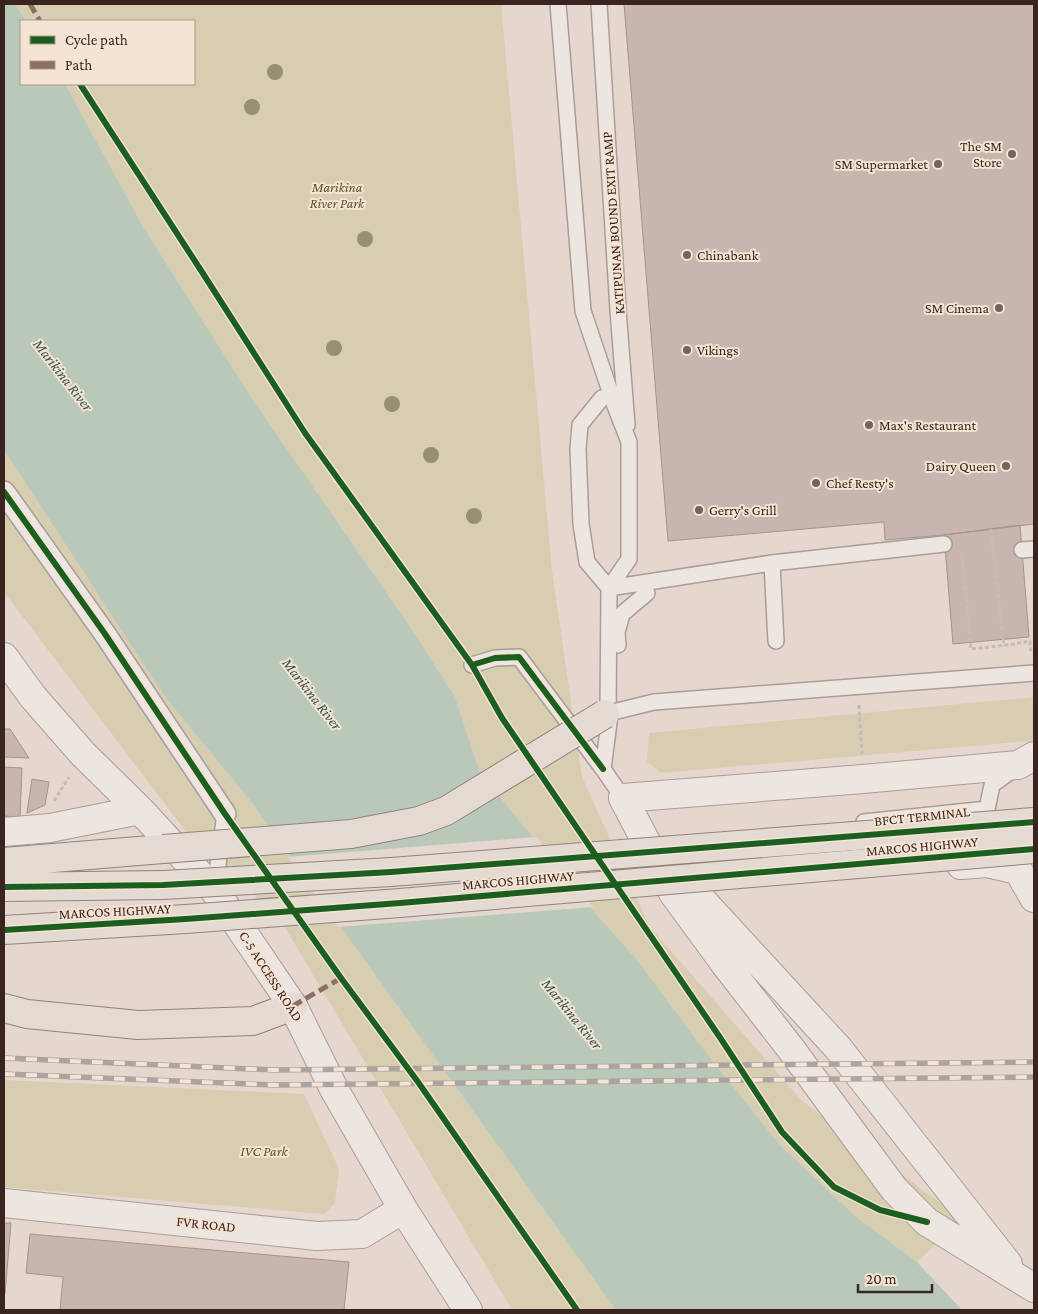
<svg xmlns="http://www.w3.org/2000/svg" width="1038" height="1314" font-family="'Crimson Pro',serif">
	<rect width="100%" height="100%" fill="#e5d7ce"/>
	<path fill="#d7cdb1" d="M15,4H501L552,571L582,777L650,927L801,1100L962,1219L917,1262L854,1215L780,1145L707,1054L637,960L595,913L480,773L455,697L413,631L253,400L145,230L65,84H194V21H26Z
		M4,450L165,697L249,799L616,1310H512L280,919L187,833L4,592Z
		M1034,697V739L1031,741L661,773L647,762L649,733Z
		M4,1080L304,1094L339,1169L335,1203L325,1214L4,1187Z"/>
	<path fill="#bac8ba" d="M4,4H15L26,21H21V84H65L145,230L253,400L413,631L455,697L480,773L595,913L637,960L707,1054L780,1145L854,1215L917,1262L962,1310H616L249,799L165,697L4,450Z"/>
	<path fill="#e5d7ce" d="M536,837L593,907L338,927L288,857Z"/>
	<path fill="#c8b5af" stroke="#a5938d" d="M624,4H1034V524L944,535L885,540L884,522L668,541Z
		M1020,525L1029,637L953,644L944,535Z
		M4,729H10L29,758L4,757Z
		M4,767L22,768L20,817L4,816Z
		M32,779L49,782L45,805L27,813Z
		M4,1223H11L5,1294H4Z
		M30,1234L349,1262L344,1310H60L63,1277L26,1273Z"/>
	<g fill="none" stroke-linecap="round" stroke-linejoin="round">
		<g stroke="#aa9d97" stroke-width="18">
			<path id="service" d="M558,4L583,311L615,406L629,442V559L609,588L608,714
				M599,4L618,310L627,425
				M602,398L580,425L578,449L581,524L587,562L609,588
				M1022,550L1034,549
				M772,563L776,641
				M609,588L772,563L944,544
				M618,645L617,632L622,614L647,593
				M472,665L495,658L519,657L603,769
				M611,707L603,769L623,798
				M864,822L987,809L992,785L1014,769
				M215,887L225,814"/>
		</g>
		<g stroke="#aa9d97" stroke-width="24">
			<path id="pedestrian" d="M4,492L105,634L225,814"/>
		</g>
		<g stroke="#aa9d97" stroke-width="30">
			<path id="minor" d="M1034,756L1018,765L863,779L623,798L673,893L725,964L791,1049L894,1189L927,1222L1034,1288
				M961,865L987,863L1018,870L1034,898
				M676,872L838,1048L1008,1264"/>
		</g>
		<g stroke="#aa9d97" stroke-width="30">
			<path id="tertiary" d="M4,657L33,697L83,754L140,810L215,891L293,1006L334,1089L403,1209L468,1310
				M4,832L50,828L140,810
				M4,1203L317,1236L362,1234L403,1209"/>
		</g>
		<g stroke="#8f837e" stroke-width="30">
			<path id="primary" d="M4,862L163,849
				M4,887L163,885
				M4,930L186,919
				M4,1008L27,1014L138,1025L253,1021L293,1006"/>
		</g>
		<path stroke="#c5bcb6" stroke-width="3" stroke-dasharray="4 2.5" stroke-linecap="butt" d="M991,529L1004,646
			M962,553L971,649L1015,644L1030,641L1031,653
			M859,705L862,754
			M54,801L69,777"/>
		<use href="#service" stroke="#ede5df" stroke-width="15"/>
		<use href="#pedestrian" stroke="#ede5df" stroke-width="21"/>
		<use href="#minor" stroke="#ede5df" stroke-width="28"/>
		<use href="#tertiary" stroke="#ede5df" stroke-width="28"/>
		<use href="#primary" stroke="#e4dad1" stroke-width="28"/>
		<g stroke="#aca4a0" stroke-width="5.5">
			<path id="rail" d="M4,1058L275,1070L1034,1062
				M4,1074L275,1085L1034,1077"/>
		</g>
		<use href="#rail" stroke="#f5e3d4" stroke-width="4" stroke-dasharray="11" stroke-linecap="butt"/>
		<g stroke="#aa9d97" stroke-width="18" stroke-linecap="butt">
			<path id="service-bridge" d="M605,714L654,702L1034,673"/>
		</g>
		<g stroke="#8f837e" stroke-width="30" stroke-linecap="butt">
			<path id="primary-bridge" d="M163,849L351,834L419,821L446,811L605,714
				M163,885L391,872L1034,822
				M186,919L400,903L1034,849"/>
		</g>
		<use href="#service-bridge" stroke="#ede5df" stroke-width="15"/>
		<use href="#primary-bridge" stroke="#e4dad1" stroke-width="28"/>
		<path stroke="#8d6e63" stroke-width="5" stroke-dasharray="10 5" stroke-linecap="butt" d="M30,4L40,21
			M293,1006L341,978"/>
		<g stroke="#f5e3d4" stroke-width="9">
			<path id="cycleway" d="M80,84L202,272L305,433L472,665L502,718L721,1039L782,1132L834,1187L880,1210L927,1222
				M4,492L105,634L225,814L341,978L418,1082L577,1310
				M472,665L495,658L519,657L603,769
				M4,887L163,885L391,872L1034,822
				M4,930L186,919L400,903L1034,849"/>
		</g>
		<use href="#cycleway" stroke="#1b5e20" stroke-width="6"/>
	</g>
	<g fill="#968f72">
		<circle cx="275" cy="72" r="8"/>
		<circle cx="252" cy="107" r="8"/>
		<circle cx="365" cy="239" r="8"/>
		<circle cx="334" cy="348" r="8"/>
		<circle cx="392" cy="404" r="8"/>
		<circle cx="431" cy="455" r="8"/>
		<circle cx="474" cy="516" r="8"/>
	</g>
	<g fill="#75635c" stroke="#f5e3d4" stroke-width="2">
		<circle cx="1012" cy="154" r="5"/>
		<circle cx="938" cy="164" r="5"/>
		<circle cx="687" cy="255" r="5"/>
		<circle cx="999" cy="308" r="5"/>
		<circle cx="687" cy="350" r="5"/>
		<circle cx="869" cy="425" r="5"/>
		<circle cx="1006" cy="466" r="5"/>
		<circle cx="816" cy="483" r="5"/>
		<circle cx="699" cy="510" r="5"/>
	</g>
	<g text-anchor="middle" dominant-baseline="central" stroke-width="4" stroke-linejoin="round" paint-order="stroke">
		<g font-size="14" fill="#39241f" stroke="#f5e3d4" text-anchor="start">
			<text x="1002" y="146" text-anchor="end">The SM<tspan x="1002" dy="16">Store</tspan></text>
			<text x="928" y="164" text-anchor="end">SM Supermarket</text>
			<text x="697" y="255">Chinabank</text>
			<text x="989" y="308" text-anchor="end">SM Cinema</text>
			<text x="697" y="350">Vikings</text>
			<text x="879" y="425">Max's Restaurant</text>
			<text x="996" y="466" text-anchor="end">Dairy Queen</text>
			<text x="826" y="483">Chef Resty's</text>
			<text x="709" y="510">Gerry's Grill</text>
		</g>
		<g font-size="14" font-style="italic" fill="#555426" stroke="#f5e3d4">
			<text x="337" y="187">Marikina<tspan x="337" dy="16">River Park</tspan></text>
			<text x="264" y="1151">IVC Park</text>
		</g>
		<g font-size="14" fill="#39241f" stroke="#f5e3d4">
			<text transform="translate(613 223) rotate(-94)">KATIPUNAN BOUND EXIT RAMP</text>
			<text transform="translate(922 816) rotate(-6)">BFCT TERMINAL</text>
			<text transform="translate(922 846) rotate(-5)">MARCOS HIGHWAY</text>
			<text transform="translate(518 880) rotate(-5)">MARCOS HIGHWAY</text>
			<text transform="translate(115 911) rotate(-3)">MARCOS HIGHWAY</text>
			<text transform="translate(271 976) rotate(57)">C-5 ACCESS ROAD</text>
			<text transform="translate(206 1224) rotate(6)">FVR ROAD</text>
		</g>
		<g font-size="15" font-style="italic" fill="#2e584a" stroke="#f5e3d4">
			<text transform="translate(63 375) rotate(52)">Marikina River</text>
			<text transform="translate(312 694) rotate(52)">Marikina River</text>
			<text transform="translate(572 1014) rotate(51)">Marikina River</text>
		</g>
	</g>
	<rect width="1038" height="1314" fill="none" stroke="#39241f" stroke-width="10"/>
	<rect x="20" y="20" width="175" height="65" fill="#f5e3d4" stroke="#aa978c"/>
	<rect x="30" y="36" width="25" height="8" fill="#1b5e20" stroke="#aa978c"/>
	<text x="65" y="45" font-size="15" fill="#39241f">Cycle path</text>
	<rect x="30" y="61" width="25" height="8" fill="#8d6e63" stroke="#aa978c"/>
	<text x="65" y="70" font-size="15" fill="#39241f">Path</text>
	<path d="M858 1284v8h74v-8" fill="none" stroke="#39241f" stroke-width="2.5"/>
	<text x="866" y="1284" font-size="15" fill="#39241f" stroke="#f5e3d4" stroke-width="4" paint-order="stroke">20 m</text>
</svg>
